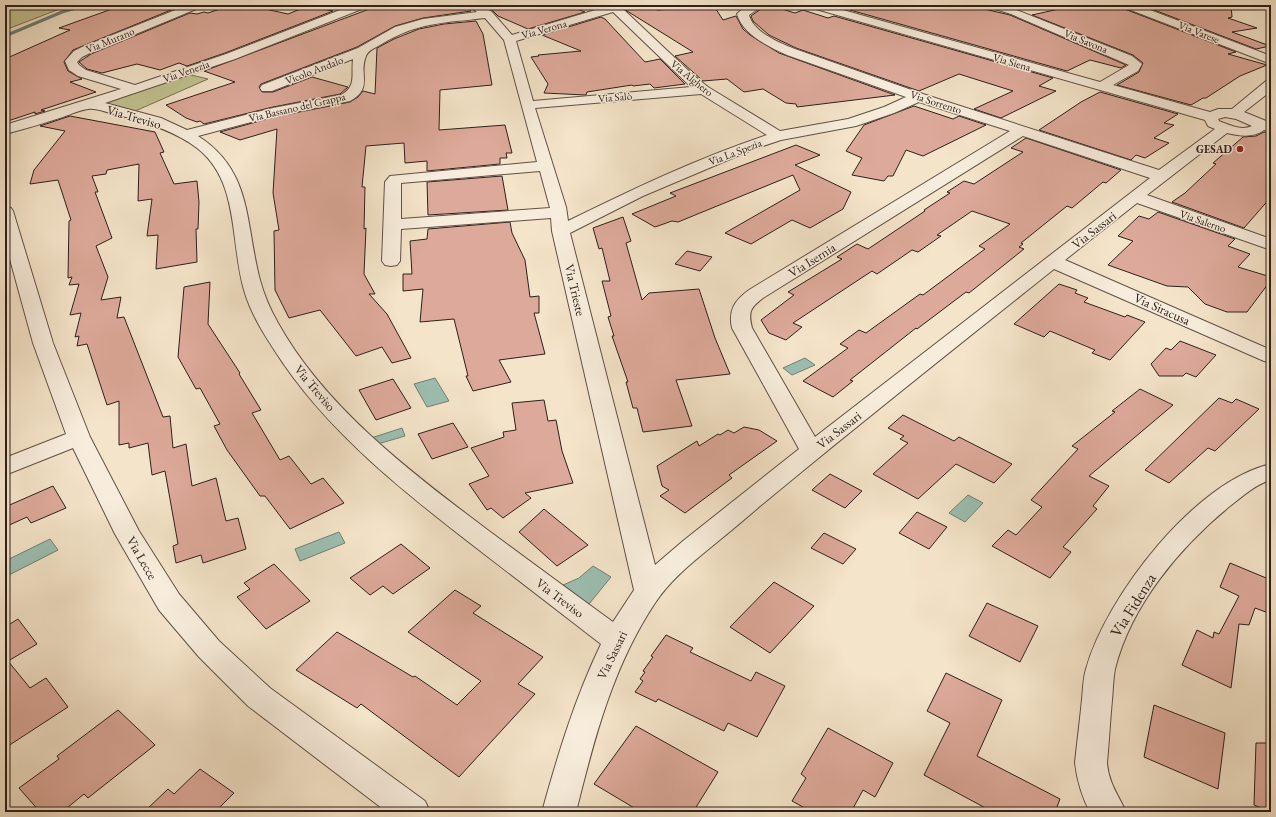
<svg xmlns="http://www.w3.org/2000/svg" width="1276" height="817" font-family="'EB Garamond',serif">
	<rect width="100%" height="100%" fill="#f4e4c9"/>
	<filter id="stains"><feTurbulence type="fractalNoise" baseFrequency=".005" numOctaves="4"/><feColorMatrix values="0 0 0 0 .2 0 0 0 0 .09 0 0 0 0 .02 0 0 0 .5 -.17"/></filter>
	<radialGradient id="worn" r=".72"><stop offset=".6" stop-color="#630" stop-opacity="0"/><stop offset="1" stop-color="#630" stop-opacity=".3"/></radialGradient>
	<path fill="#c2c291" stroke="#787156" d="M5,5H70L5,30Z
		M187,74L208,79L133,112L103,103Z"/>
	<path fill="#9cbfb1" stroke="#707f75" d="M805,358L815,365L792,375L783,368Z
		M435,378L449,401L427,407L414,384Z
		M402,428L405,436L371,446L368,439Z
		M968,495L983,503L965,522L949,513Z
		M339,532L345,543L300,561L295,549Z
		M50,539L58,550L9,575L5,569V561Z
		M593,566L611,577L589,604L563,585L579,578Z"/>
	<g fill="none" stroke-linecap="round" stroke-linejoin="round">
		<path stroke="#707f75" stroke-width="3" d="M5,36L62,12L86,5"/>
	</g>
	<path fill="#dda99a" stroke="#2e201a" d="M123,5H139L171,10L73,50L64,62L68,71L82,79L70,82L96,92L41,110L45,111L35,114V112L5,122V59L70,30L59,28Z
		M232,5H247L288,14L308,6L333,11L225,53L187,66L179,63L160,70L137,64L102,73L87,69L79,62L91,54L190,13L197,14L204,12L208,13Z
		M380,5H467L471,11L423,18L395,26L357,47L261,84L259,87L262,92H273L312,77L348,87L340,94L273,107L204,124L200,121L197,122L186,118L166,105L235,82L204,71Z
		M484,5H567L585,12L528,29L498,16L493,11Z
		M630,5H641L658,10L714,6L723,20L736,16L743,29L750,35L779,53L895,95L797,107L796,104L786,103L763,89L744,92L727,79L703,81L675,56L693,52L627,11L625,9Z
		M854,5H967L1010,15L1126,65L1121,68L1090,60L1067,71L850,10L854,9Z
		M1077,5H1121L1122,8L1236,52L1228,54L1267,65L1240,76L1206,98H1203L1191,105L1117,85L1139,72L1143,63L1133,55L1032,15Z
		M1141,5H1231L1232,17L1228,18L1257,28L1232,32L1270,46L1256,49Z
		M772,6L795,13L803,10L828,18L834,16L1053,78L1039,86L1056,91L1001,118L974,109L1013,91L959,74L919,91L796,48L769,35L753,21L751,16L761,9Z
		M601,17L605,19L645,62L660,59L685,84L654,88L650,84L633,86L632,85L587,92L586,95L544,93L548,84L531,57L539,56L538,55L581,51L542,35Z
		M476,21L483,34L492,85L440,90L439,130L505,125L512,153H506L507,158H500V164L427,171V161L405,163L404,143L366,146L362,187H365L364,229L366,228L364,274L375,294H369L387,314L411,358L392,363L382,347L356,356L320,310L289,318L275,290L274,231L279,230L273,193L277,129L240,140L220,132L274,117L350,102L358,97L363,91L375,94L377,48L394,39L419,29L444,24Z
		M1100,92L1178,114L1164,123L1174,125L1154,138L1169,143L1145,158L1136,155L1131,160L1039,130L1081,102Z
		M914,106L953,119L959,116L986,125L923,156L906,150L893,176H888L884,181L852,175L862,158L846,151L864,125Z
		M70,116L155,132L164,152L160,153L174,184L197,181L199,202L198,229H196L197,262L156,269L158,235L147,236L152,199L138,201L139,164L107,170L106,174L92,176L98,192H95L112,238L96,246L108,277L101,300L121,297L117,318L124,317L163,417L170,416L173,448L186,444L192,486L216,478L226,521L238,518L246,549L203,563L201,555L176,563L173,546L178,544L165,471L152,475L148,443L129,448V443L119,445V401L107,405L87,344L77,346L79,336L75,337L81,313L70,315L79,284L69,285L72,277L68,278L69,221L71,220L58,180L30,184L34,170L65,131L40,126Z
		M1264,132L1271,133V197L1244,228L1172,202L1185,193L1216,164L1213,163L1243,137L1256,136Z
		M1026,138L1121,170L1106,183L1103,182L1072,208L1067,206L1021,243L1023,244L1019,247L1024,249L969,293L966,292L917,329L916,328L850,380L853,381L833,397L803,381L848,348L840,344L859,330L866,333L920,294L923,295L985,249L979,246L1010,224L972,211L937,235L941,236L918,252L912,250L877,274L872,271L793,323L802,327L786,340L769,333L761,320L794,295L788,292L842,259L837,257L857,244L868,249L925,211L924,210L950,193L947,192L964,181L974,184L1023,152L1011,148Z
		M796,145L820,155L795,165L851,192L843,209L810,228L792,220L751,244L725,233L800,190L793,175L678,222L672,221L655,227L632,214L676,196L670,193Z
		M502,176L508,210L428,215L427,182Z
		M1158,212L1235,239L1228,246L1250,254L1238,267L1271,277V280L1247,312H1227L1205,304L1188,287L1167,286L1108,265L1133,241L1118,236L1139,216L1149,219Z
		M623,217L631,241L626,243L642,300L649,293L699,289L715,338L730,374L676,380L692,426L643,432L637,408H633L626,382H628L612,336H614L608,317L611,316L602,281H610L602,248L599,249L593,228Z
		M510,222L512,233L525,260L530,297L539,296V313H534L545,354L499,360L511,382L473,391L466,376H468L454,319L420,322L423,289L403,291V274H412L410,241L427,239L428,229Z
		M687,251L712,257L700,271L675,264Z
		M210,282L208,324L240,373L239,374L261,410L252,413L280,460L289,456L311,484L323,478L344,503L290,529L265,496H260L227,450L214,426L220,424L200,388L196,389L178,357L184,287Z
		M1059,284L1077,290L1075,293L1088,298L1084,302L1125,317L1127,315L1145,322L1110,360L1092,353L1095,350L1050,331L1044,337L1014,324Z
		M1180,341L1216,355L1196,377L1186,373L1183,376H1159L1151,364L1166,348L1171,350Z
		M393,379L411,408L376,420L359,390Z
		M1140,389L1173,405L1089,476L1109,486L1093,506L1097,509L1063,547L1071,552L1050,578L992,546L1008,530L1016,535L1042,507L1031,500L1078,449L1072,446L1115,412L1112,411Z
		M1219,398L1232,403L1236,399L1259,409L1215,451L1208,448L1169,483L1145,470Z
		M544,400L548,421L556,420L562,451L573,483L525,493L531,498L503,518L491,508L487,510L469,484L489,476L471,448L504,437L503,432L516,430L512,403Z
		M903,415L954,441L959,437L1012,464L994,483L956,464L918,499L873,474L908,443L900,439L904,436L888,428Z
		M453,423L468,447L432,459L418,434Z
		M744,427L759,430L777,441L729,475L732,478L685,513L660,496L669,490L662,486L657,466L697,441L699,446L718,434L720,435L728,430L734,433Z
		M830,474L862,491L845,508L812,490Z
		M53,486L66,508L31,523L27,517L5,527V507Z
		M544,509L588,545L557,566L519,532Z
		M917,512L947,527L929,549L899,533Z
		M824,533L856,549L843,564L811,548Z
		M401,544L430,568L393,594L383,586L370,595L350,578Z
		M1230,563L1271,580V614L1255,608L1249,625L1239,624L1231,688L1182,665L1197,630L1213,638L1214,632L1219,634L1239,596L1220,587Z
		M274,564L310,601L266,629L237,597L250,589L244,583Z
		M774,582L814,606L770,653L730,627Z
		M455,590L481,606L473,613L543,657L518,684L535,694L459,777L361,704L357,708L296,670L337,632L413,677L415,676L457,705L481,681L408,632Z
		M987,603L1038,626L1020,662L969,636Z
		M18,619L37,644L8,661L30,688L46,678L68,707L5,748V627Z
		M666,635L693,648L690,652L751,681L756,672L785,686L757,737L728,723L724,731L658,699L656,702L635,692L643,681L640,679L645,672L643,671L653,657L651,656Z
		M946,673L1002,700L977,756L1060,799L1055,812H993L924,775L950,723L927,711Z
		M1154,705L1225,733L1218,789L1144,757Z
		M118,710L155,745L88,798L84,794L62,812H40L19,788L59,759L57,756Z
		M636,726L718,772L693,812H641L594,784Z
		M828,728L893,763L875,797L863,790L851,812H812L792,801L806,778L801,774Z
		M1256,743H1271V812L1254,805Z
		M200,769L234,793L215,812H144L168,789L174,794Z"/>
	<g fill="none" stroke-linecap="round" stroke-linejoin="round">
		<g stroke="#605146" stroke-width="2">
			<path id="minor" d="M188,5H202L201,7L90,53L82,57L77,62L79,65L86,70L135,85L226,54L353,5H368L367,7L235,59L105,103L161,118L187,130L273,108L341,95C357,86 351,75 353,59L272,91H262L260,88L262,85L358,48L395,27L423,19L477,12L468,5H481L492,12L512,35L612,5H629L623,9L693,75L708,87L780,131L848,119L884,107L906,97L787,55C768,46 743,35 737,14C745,5 754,5 764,5L749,15C754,33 780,43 795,49L923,94L1159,170L1215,129L1208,126L1205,120L809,7L808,5H825L1100,82L1129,65L1011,14L989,7L988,5H1004L1132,56L1142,64L1138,71L1113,85L1210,112L1218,109H1232L1266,81L1271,80V91L1244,112L1271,123V132L1264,130C1253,138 1240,136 1227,133L1147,195L1271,239V250L1137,203L1065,260L1271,350V363L1264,361L1054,269C959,345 864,420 771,497C754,511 738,525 722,538C698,558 672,577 655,603C613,666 594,739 576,812H542C558,754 575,698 601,644C558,611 514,577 470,543C403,491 334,436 285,366C269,342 252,318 244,290C230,243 240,181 197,148C174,130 139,120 110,113C103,111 95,108 88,109C80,110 71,114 63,117C44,123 25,129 5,134V125L121,89L78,76L69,70L65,61L74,51L82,47ZM613,12L691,87L533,101L516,41ZM485,18L504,40L537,162L390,176L385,182L382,261L385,265L391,266L397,265L400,261L401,229L551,218L552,231L634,590L613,622C570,591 527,559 485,528C409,471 324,406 278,323C270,309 264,295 260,280C245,224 253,171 198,136L274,116L350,101C374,87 358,75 366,56C368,50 375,48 380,45C417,22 444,23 485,18ZM701,94L767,135C698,158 633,189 568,221L566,207L535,108ZM919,102L1010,131L749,290C735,300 728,310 732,328L799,449L683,541L655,565L570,233L643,196L754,149L781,140L856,126L894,113ZM1225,117L1236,119L1252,126C1242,131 1229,125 1219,121L1218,119ZM1023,136L1150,178L815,437L752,328C748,312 750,308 763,298ZM540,171L550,208L401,219V183Z
				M1122,5H1137L1271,56V64L1123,7Z
				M5,206L11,208L13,211L53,343L90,437L139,531L179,594L219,641L270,688L425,801L430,812H387L248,706L199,657L159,610L115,534L73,448L5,475V458L66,434L33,343L5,241Z
				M1271,464V480C1256,484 1243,496 1230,506C1180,547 1131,605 1115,669C1113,679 1113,690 1112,700C1110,721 1109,742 1107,763C1109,784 1118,794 1126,812H1090C1082,797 1077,780 1075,763C1077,742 1080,721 1082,699C1083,690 1083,679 1086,669C1106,597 1195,481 1271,464Z"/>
		</g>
		<use href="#minor" fill="#f8eddc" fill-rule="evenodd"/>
	</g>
	<circle fill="#8f2418" stroke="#f8eddc" stroke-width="1.5" cx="1240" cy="149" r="4"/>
	<g text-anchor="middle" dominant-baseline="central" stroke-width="3" stroke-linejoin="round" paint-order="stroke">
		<g font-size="11" fill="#2e201a" stroke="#f8eddc">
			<text transform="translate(544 29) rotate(-16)">Via Verona</text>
			<text transform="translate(1199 32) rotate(21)">Via Varese</text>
			<text transform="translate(110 40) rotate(-22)">Via Murano</text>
			<text transform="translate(1086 41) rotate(22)">Via Savona</text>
			<text transform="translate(1012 62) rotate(16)">Via Siena</text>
			<text transform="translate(314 70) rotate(-21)">Vicolo Andalo</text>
			<text transform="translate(186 71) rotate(-19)">Via Venezia</text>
			<text transform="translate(692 78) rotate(39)">Via Alghero</text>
			<text transform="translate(615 97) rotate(-5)">Via Salò</text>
			<text transform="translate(936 102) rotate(18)">Via Sorrento</text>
			<text transform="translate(297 107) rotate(-13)">Via Bassano del Grappa</text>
			<text transform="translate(735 152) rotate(-21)">Via La Spezia</text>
			<text transform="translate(1203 221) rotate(19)">Via Salerno</text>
		</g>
		<g font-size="11" font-weight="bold" fill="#2e201a" stroke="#f8eddc" text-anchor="end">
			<text x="1232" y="149">GESAD</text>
		</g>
		<g font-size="13" fill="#2e201a" stroke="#f8eddc">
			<text transform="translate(134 117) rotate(16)">Via Treviso</text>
			<text transform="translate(1094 230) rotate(-38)">Via Sassari</text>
			<text transform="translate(812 260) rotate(-32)">Via Isernia</text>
			<text transform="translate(575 290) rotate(77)">Via Trieste</text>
			<text transform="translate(1162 309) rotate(24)">Via Siracusa</text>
			<text transform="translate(315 388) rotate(50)">Via Treviso</text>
			<text transform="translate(839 430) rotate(-38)">Via Sassari</text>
			<text transform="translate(142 558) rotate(60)">Via Lecce</text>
			<text transform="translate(560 598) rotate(37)">Via Treviso</text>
			<text transform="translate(612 655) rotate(-64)">Via Sassari</text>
		</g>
		<g font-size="16" fill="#2e201a" stroke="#f8eddc">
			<text transform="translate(1133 605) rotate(-58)">Via Fidenza</text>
		</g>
	</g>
	<rect width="1276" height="817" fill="none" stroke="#f4e4c9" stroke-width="20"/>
	<rect x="6" y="6" width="1264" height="805" fill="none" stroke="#2e201a" stroke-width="2"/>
	<rect x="10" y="10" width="1256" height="797" fill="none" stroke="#2e201a"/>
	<rect width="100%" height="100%" filter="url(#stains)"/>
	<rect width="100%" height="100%" fill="url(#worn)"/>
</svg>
